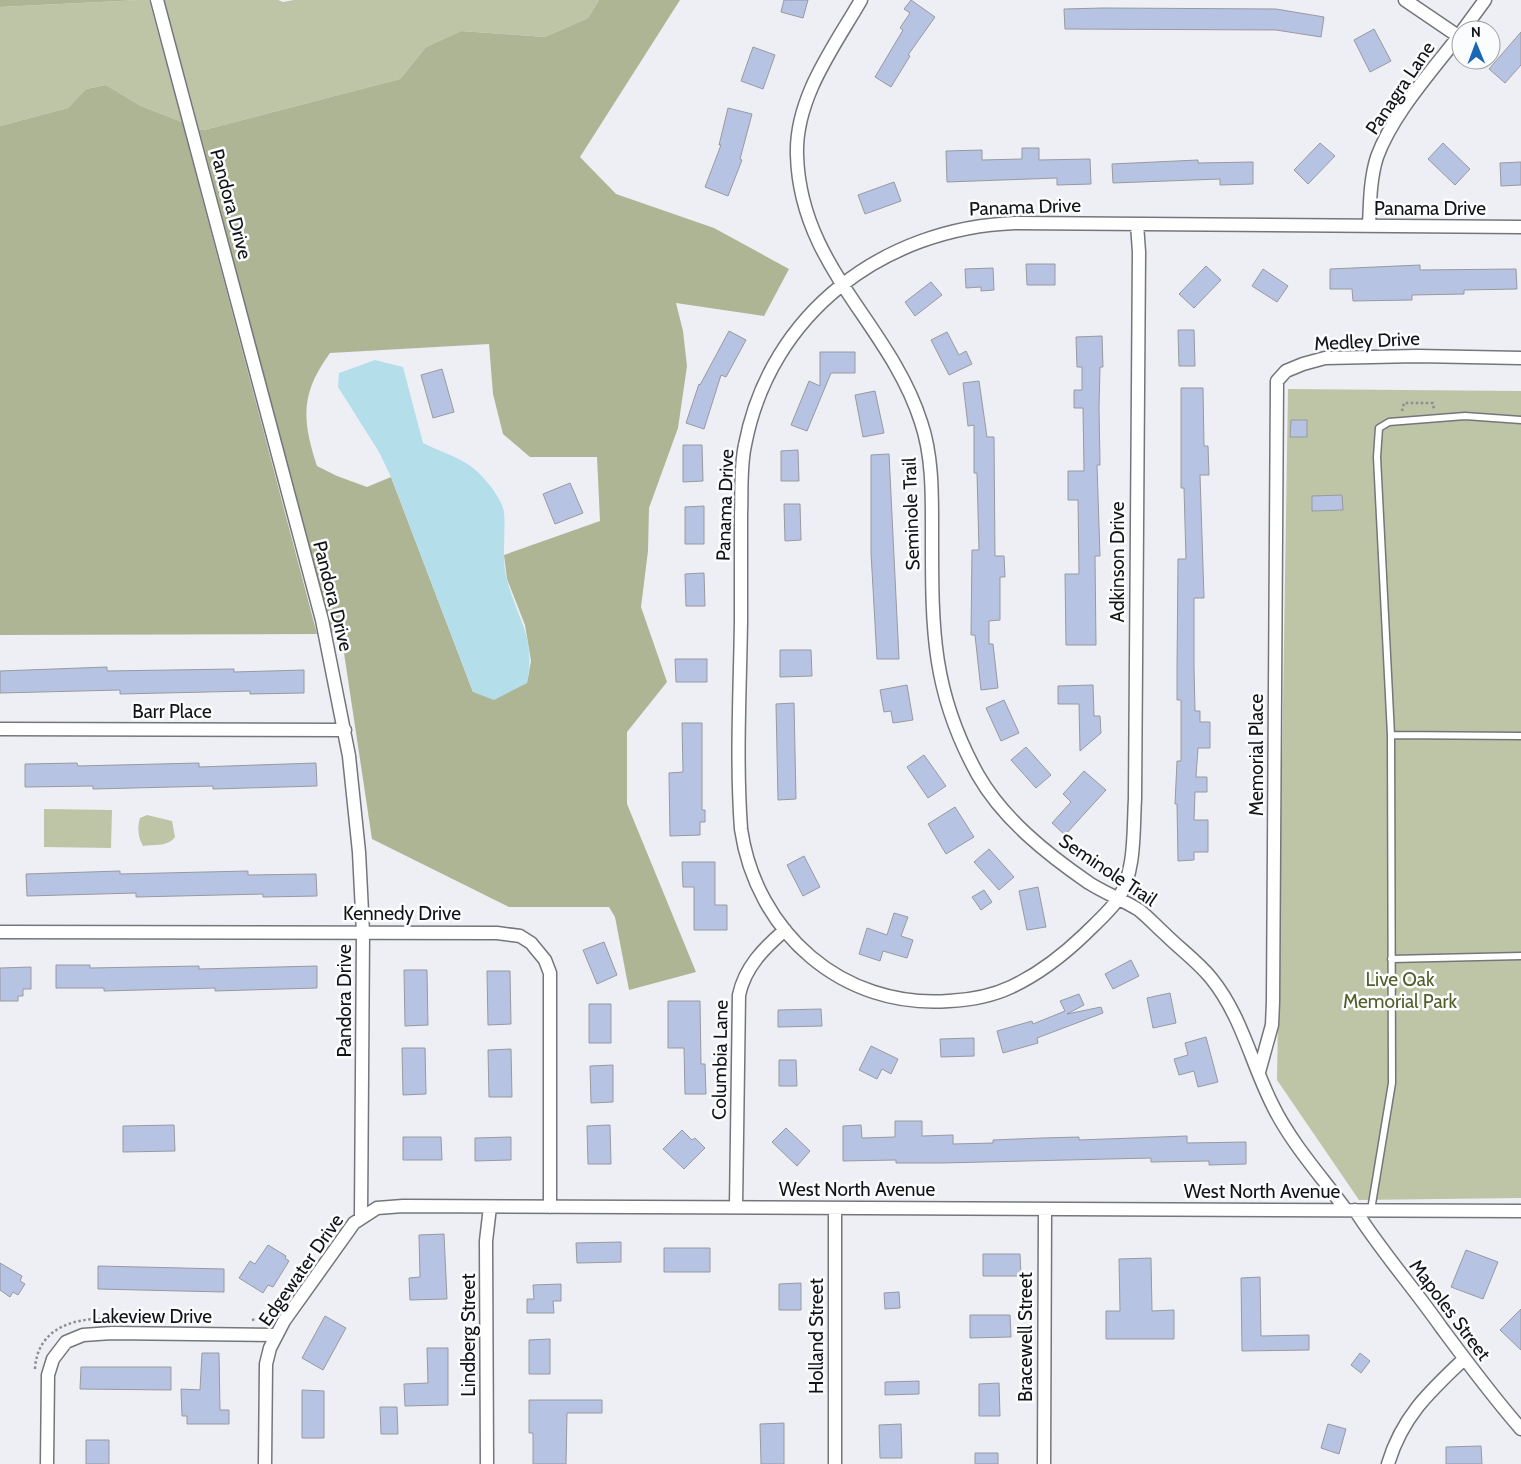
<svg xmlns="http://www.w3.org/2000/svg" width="1521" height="1464" font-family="Cabin,sans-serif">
	<rect width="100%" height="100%" fill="#edeff4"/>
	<path fill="#bec5a6" d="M140,0H149L182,122L141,106L106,85L86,89L68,108L0,126V7Z
		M164,0H278L283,2L294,0H599L588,18L545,37L461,31L426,47L400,79L204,130L199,129Z
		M1288,389L1521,391V1198L1359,1200L1277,1080Z
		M44,809L112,810L111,848L44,847Z
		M147,815L172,821L175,837C168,847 155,844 143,846C138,837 137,829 140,818Z"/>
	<path fill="#aeb594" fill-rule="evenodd" d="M0,0H140L0,7Z
		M599,0H680L580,157L616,194L714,228L789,269L764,316L676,303L683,331L687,366L678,428L649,508L648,551L641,607L667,682L627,732V804L696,972L629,990L615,917L609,907H509L372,839L341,633H332L199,129L204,130L400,79L426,47L461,31L545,37L588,18ZM489,344L493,394L503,434L530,457H597L600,521L504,555L507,579L525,625L531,661L527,683L473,692L391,477L367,487L337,476L317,466C302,420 300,394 330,353Z
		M106,85L141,106L182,122L317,634L0,635V126L68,108L86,89Z"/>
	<path fill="#b4dfea" d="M375,360L403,367L423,443C449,456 468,458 487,482C493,488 503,504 504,512C506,534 501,558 507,580C518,621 536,637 527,683L494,700L473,692L391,477L379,452L338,387L339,373Z"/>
	<path fill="#b7c3e3" stroke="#989a9f" d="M784,0H808L803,18L781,12Z
		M911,0L935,17L908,55L910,56L891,87L875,77L903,30L900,28L910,13L904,9Z
		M1103,8L1276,9L1324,17L1321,37L1276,30L1065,29L1064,9Z
		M1374,29L1391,61L1370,72L1354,40Z
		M1521,32V65L1505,83L1489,69Z
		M753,47L775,55L763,89L741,81Z
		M728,108L752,114L740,159L742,160L728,196L705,187L721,145H719Z
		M1320,143L1335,156L1308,184L1294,170Z
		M1443,143L1470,169L1455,185L1428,159Z
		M1022,148H1039V160L1090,159L1091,184L1057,185V178L947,182L946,151L982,150V160L1022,159Z
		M1198,160V163L1253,162V184L1220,185V179L1113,183L1112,164Z
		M1521,162V185L1501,186L1500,163Z
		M894,182L901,201L865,214L858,195Z
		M1026,264H1055V285H1027Z
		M1420,265V270L1516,269L1517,289L1464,290V294L1412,295V300L1353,301L1352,289H1330V269Z
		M1206,266L1221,280L1194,308L1179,294Z
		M993,268L994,290L981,291V287L966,288L965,269Z
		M1263,269L1288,286L1277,302L1252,286Z
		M931,282L942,295L915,316L905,302Z
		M1178,330H1194L1195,366H1179Z
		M729,331L746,340L726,377L721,375L704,429L686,423L699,384L700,385Z
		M947,332L959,355L966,351L972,364L949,375L931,340Z
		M1102,336L1103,367H1100L1099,408L1100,465H1097L1100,556H1095L1096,645H1066L1065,574H1079L1078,500H1068V471H1084L1083,408H1074V390H1082V367H1077L1076,337Z
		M820,352H855V373H831L807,431L791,425L809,381L820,386Z
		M442,369L454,412L433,418L421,375Z
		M979,381L987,437H994L995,556H1004L1005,577H1000V620L989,621V644H993L998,688L981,690L975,635H971L972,550H979L977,473H974V425L968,426L963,383Z
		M1181,388H1203L1204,446H1208L1209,475H1200L1204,598H1194V667L1195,711H1200V722H1210V748H1198L1196,777H1207V792H1195L1194,820H1208V852H1194V860L1178,861L1177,804H1175L1177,761H1181V700H1177V667L1178,559H1186L1184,488H1181Z
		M875,391L884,433L863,437L855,395Z
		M1291,420H1307V437H1290Z
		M683,445H702L703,481L683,482Z
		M798,450L799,481H781V451Z
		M889,454L899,659H877L871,553V455Z
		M570,483L583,513L555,524L543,494Z
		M1342,495L1343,510L1312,511V496Z
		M784,504H800L801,540L785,541Z
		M704,506V544H685V507Z
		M704,573L705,606H686L685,574Z
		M780,650H811L812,676L780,677Z
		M675,659H707V682H676Z
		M107,667V671L234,669V672L304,670V693L250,694V691L120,694V690L0,693V671Z
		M907,685L913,720L893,723L891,711L884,712L880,690Z
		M1093,685L1094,716H1100L1101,733L1080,751L1079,704H1058V686Z
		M1004,700L1019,733L1001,741L986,708Z
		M794,703L796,799L778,800L776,704Z
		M682,723H702V810H705V822H700V835L670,836L669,773L683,772Z
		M1026,747L1051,775L1036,788L1011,760Z
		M924,755L946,786L928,798L907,767Z
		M77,763L78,766L199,763V767L316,763L317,786L213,789V786L93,789V786L25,787V764Z
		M1084,771L1106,790L1065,835L1052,823L1071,802L1063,794Z
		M955,807L974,837L946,854L928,824Z
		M989,849L1014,877L999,890L974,862Z
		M804,856L820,887L803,896L787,865Z
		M682,862H715V905H727V930H694V887H683Z
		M120,871V874L248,871V875L316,874L317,896L263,897V894L136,897V893L27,896L26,874Z
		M1038,887L1046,927L1027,930L1019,891Z
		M984,890L992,902L981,910L972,897Z
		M894,913L908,917L901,936L913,940L907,958L883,951L880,961L859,954L867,928L887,935Z
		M604,942L617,975L597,984L583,950Z
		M1131,960L1139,976L1113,989L1105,974Z
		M56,965H90V968L199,966V969L317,966V988L215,991V988L104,991V988H56Z
		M31,967V989H23V996H18V1001H0V968Z
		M404,970H427L428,1025L405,1026Z
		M487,971H510L511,1024L488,1025Z
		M1170,993L1176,1023L1153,1028L1147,998Z
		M1079,994L1084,1005L1067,1014L1101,1007L1103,1013L1037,1038L1038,1043L1003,1053L997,1031L1032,1021L1033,1024L1065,1011L1060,1001Z
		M668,1001H700L701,1064H705L706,1094H685L684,1048H668Z
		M589,1004H611V1043H589Z
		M821,1009L822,1026L778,1027V1010Z
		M1206,1037L1218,1082L1198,1087L1194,1071L1179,1075L1174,1059L1188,1055L1185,1043Z
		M974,1038V1056L941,1057L940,1039Z
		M871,1046L898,1059L891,1074L882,1069L877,1079L859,1070Z
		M402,1048H425L426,1094L403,1095Z
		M511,1049L512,1097H489L488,1050Z
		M779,1060H796L797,1086H779Z
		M613,1065V1102L591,1103L590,1066Z
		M895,1121H922V1136L953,1135V1144L993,1143V1140L1042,1138L1079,1137V1140L1187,1136V1143L1246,1142V1164L1209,1165V1161L1151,1162V1158L942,1163H896V1160L843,1161V1126L861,1125L862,1138L895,1137Z
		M174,1125L175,1151L123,1152V1126Z
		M610,1125L611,1164H588L587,1126Z
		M786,1128L810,1151L797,1166L772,1142Z
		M682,1130L692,1140L695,1138L705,1148L684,1169L663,1149Z
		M403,1137H441L442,1160H403Z
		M511,1137V1160L475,1161V1138Z
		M444,1234L447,1299L410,1300L409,1278L420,1277L419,1235Z
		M621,1242V1262L577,1263L576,1243Z
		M268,1245L286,1256L285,1258L289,1261L273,1287L268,1285L263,1293L239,1278L250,1261L255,1264Z
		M664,1248H710V1272H664Z
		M1466,1250L1498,1262L1483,1299L1451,1287Z
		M983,1254H1020L1021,1276H983Z
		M1151,1258L1152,1311L1174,1310V1339H1106V1311H1120L1119,1259Z
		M0,1263L22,1276L20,1281L25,1284L18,1295L13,1292L10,1297L0,1290Z
		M98,1266L224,1269V1292L98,1289Z
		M1260,1277L1261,1336L1309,1335V1350L1242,1351L1241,1278Z
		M801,1283V1310H779V1284Z
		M561,1284V1301H553L554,1313H527V1299H534L533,1285Z
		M899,1292L900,1308L885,1309L884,1293Z
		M1521,1309V1350L1500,1330Z
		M970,1315H1010L1011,1337L970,1338Z
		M325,1316L346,1328L323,1370L302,1358Z
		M550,1339V1374H529V1340Z
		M427,1348H448V1405L405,1406L404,1384L428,1383Z
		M202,1353H219L220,1410H229V1424H187V1416H182L181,1389L200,1390Z
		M1360,1353L1370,1361L1361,1373L1351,1365Z
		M81,1367H171V1390L80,1389Z
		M919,1381V1394L885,1395V1382Z
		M999,1383L1000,1416H979V1384Z
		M302,1390L324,1391V1438H302Z
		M529,1400H602V1413H567L566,1464H533V1433H529Z
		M380,1407H397L398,1434H381Z
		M784,1423V1464H761L760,1424Z
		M901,1424L902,1458H880L879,1425Z
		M1328,1424L1346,1429L1339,1454L1321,1448Z
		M86,1440H109V1464H86Z
		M1481,1446L1482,1464H1446V1447Z
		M975,1453H998V1464H975Z"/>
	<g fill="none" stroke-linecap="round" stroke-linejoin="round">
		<g stroke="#74767b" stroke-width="9">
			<path id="service" d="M1391,735L1521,736
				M1391,959L1521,956
				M1371,1210L1392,1083L1391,735L1377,457L1379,428L1389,422L1465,416L1521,420"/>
		</g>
		<g stroke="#74767b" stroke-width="15">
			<path id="minor" d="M157,0L322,620L349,756L359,852L363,932L361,1217
				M861,0C834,47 795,98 797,155C800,267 890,324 921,422C933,457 932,497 932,534C932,627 931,691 978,775C1003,819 1047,854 1089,883C1105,893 1123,900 1139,910C1148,917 1156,926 1165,934C1180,949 1198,962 1211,978C1242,1016 1251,1063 1273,1106C1291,1143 1322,1177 1346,1210
				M1405,0L1458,36
				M1463,30L1485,0
				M1137,224L1139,252L1135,799C1133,831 1136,871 1118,899C1109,912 1095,924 1084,935C1062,956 1039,974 1011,987C992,996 969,1000 949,1001C842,1009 756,932 741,829C736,760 740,690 741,621C741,586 741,550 741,514C742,491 740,468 745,445C770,313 884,228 1015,223L1521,227
				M1369,226C1370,203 1370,179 1377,157C1393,113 1433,70 1461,33
				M0,729L345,730
				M0,932L497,933L520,936L531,943L545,960L550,973V1207
				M1259,1072L1272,1025L1273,1002L1277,381L1286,371L1303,364L1325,358L1417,356L1521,358
				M736,1207L739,995C745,967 764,948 785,930
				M835,1208V1464
				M1355,1210C1381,1251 1413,1287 1441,1327C1467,1362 1492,1396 1521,1429
				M47,1464L48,1375L53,1359L66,1342L83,1335L112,1333L276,1335
				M265,1464L266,1364L270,1348L284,1321L354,1223L377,1208L403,1206L1521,1211
				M487,1464L486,1241L490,1207
				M1044,1464L1045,1209
				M1388,1464C1402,1417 1429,1392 1464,1359"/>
		</g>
		<path stroke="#8b8d91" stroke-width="2.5" stroke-dasharray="2.5 2.5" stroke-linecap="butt" d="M1402,411L1404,403H1433L1434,410
			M281,1300L306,1261L310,1264
			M252,1320L271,1315
			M35,1369C37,1330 71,1318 104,1319"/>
		<use href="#service" stroke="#fff" stroke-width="6"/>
		<use href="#minor" stroke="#fff" stroke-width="12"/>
	</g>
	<g text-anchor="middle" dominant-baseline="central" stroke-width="5" stroke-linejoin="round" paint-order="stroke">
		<g font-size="19" fill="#121315" stroke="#fbfcfe">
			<text transform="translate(1400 88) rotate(-56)">Panagra Lane</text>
			<text transform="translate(231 204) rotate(75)">Pandora Drive</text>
			<text transform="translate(1025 207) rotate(-2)">Panama Drive</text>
			<text x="1430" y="208">Panama Drive</text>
			<text transform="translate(1367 341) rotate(-3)">Medley Drive</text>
			<text transform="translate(725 505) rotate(-88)">Panama Drive</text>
			<text transform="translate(911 514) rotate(-92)">Seminole Trail</text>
			<text transform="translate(1117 562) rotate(-90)">Adkinson Drive</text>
			<text transform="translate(333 596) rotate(76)">Pandora Drive</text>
			<text x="172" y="711">Barr Place</text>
			<text transform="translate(1256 755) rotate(-90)">Memorial Place</text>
			<text transform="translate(1108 870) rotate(34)">Seminole Trail</text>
			<text x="402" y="913">Kennedy Drive</text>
			<text transform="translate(344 1001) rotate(-90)">Pandora Drive</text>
			<text transform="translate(720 1060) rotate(-89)">Columbia Lane</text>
			<text x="857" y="1189">West North Avenue</text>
			<text x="1262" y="1191">West North Avenue</text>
			<text transform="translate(301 1270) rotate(-55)">Edgewater Drive</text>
			<text transform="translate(1450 1310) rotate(53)">Mapoles Street</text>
			<text x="152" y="1316">Lakeview Drive</text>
			<text transform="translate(468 1335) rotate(-90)">Lindberg Street</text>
			<text transform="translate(816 1336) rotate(-90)">Holland Street</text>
			<text transform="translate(1025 1337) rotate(-90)">Bracewell Street</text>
		</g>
		<g font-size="19" fill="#545d28" stroke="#fbfcfe">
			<text x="1400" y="979">Live Oak<tspan x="1400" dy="22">Memorial Park</tspan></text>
		</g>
	</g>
	<g transform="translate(1476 45) rotate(359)"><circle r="24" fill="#fbfcfe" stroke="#9e9fa1"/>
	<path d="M0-4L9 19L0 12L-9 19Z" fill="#1a67b6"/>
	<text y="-8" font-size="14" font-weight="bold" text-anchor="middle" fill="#121315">N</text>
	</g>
</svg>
